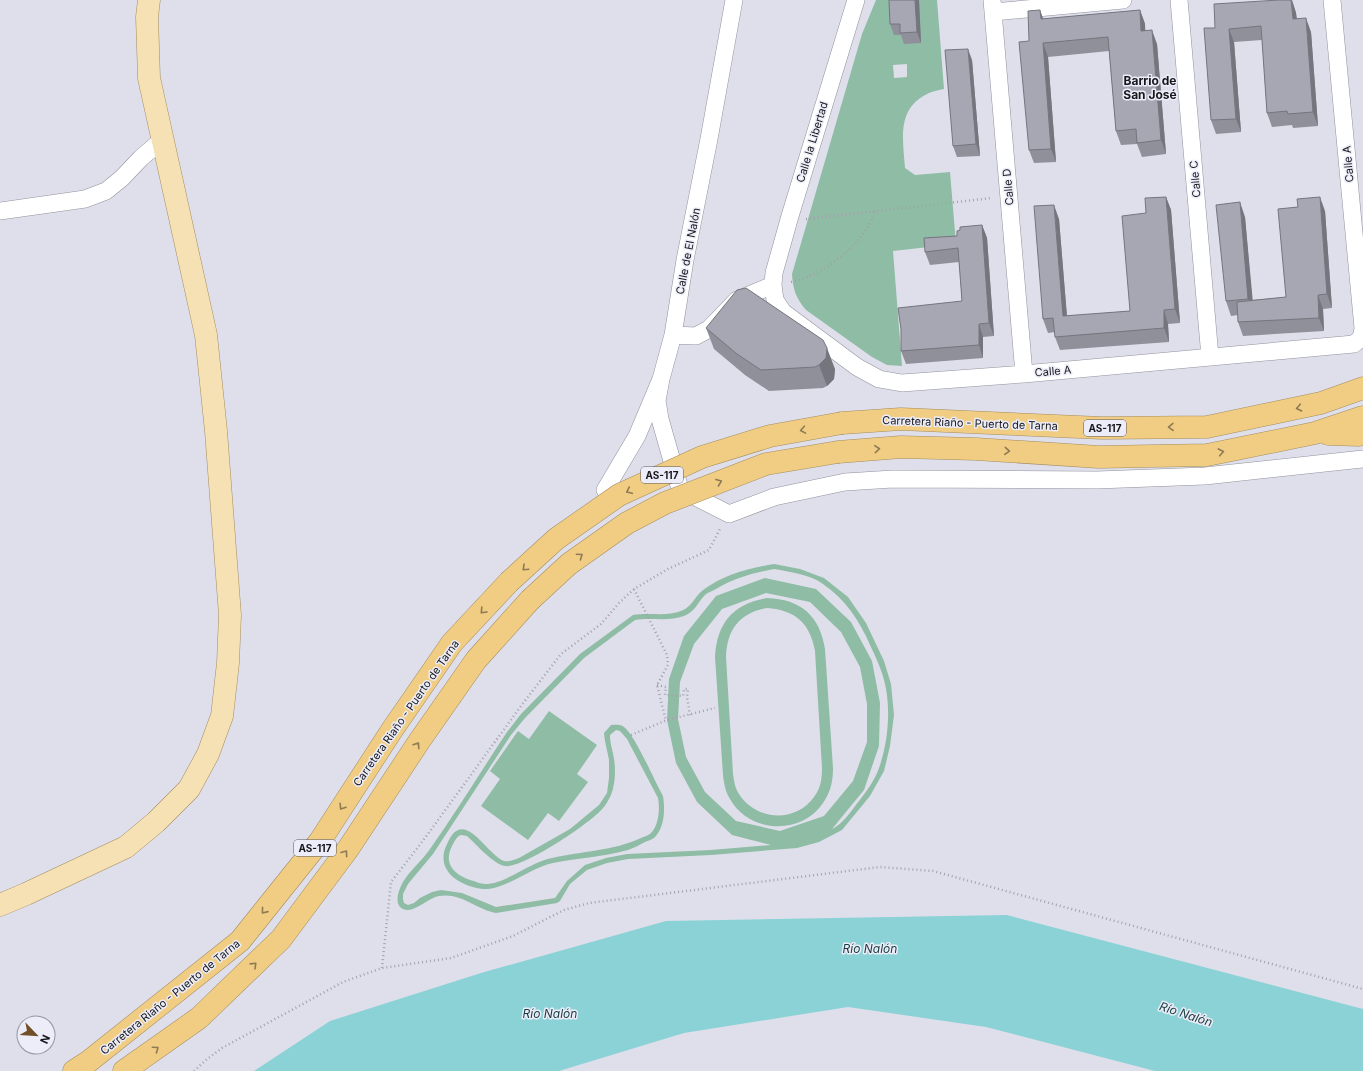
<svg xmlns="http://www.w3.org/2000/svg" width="1363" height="1071" font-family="Inter,sans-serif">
	<rect width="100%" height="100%" fill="#dedfeb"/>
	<path fill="#8fbca4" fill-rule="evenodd" d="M876,0H937L944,89C939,90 933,91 929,93C896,108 903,139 905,168L915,175L950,172L956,244L893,251L902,366L887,365L872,357L806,310C796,298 793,290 792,274L862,34ZM907,64V77L894,78L893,65Z
		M774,564L800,569L824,578L848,597L866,623L884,661L891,684L894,715L890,746L884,771L870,796L842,830L819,842L797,848L711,855L628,859L607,863L587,870L570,884L560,901L557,903L496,913C476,909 460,892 439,896C427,898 414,914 403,909C393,904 399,889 403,882C410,870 422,861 430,849C457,811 481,771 507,732L521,714L580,654L633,615C649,612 666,617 681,611C692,607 694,597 703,590C723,575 749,568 774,564ZM774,569C790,572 809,574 823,584C846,600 859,620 870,645C876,658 882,670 885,684C891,710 888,743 879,768C875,780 866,792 859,801C851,811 843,824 832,829L864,790L879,746L880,703L872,661L851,622L816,589L765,578L716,596L684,636L669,679L667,720L676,763L697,802L732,835L771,845L711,850L627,854L606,858L585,865L567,881L555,898L496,907L462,893L441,890L432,892L420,898L414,903L408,905L404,903L403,899V894L408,884L433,854L511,735L525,718L584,658L635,620C651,617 668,622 684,616C696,611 697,603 705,595C708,592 713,591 716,589C734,578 753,573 774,569ZM766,593L810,602L841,632L860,667L867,704V742L853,781L824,816L780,831L736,821L705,792L686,757L678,719L680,682L694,644L722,609Z
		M767,598C801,599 820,616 825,649L833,768C833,780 831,792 823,803C801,836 749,833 730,799C725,791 724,783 723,775L715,657C717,623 733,604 767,598ZM767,608C795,610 810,623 815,651L822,768C822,778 821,788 814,797C796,823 756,821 739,794C735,788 734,781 733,774L726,657C727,629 740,613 767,608Z
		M549,711L597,745L577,774L588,782L559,821L548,813L528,840L481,806L500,779L490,771L518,731L529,739Z
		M611,725C616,725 620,724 624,727C635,735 655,782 663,796C665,809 665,826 655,837C653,839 648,841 645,842C639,845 634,848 628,850C604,857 578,858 553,863C532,867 503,891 483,889C459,886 434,870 447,844C450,838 452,833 458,830C473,824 490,856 504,861C509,862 514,860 519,858L570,829L599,805L607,793L609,778V760L605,741L604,733ZM616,730L620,731L627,739L658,798C660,808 659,825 651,833C649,835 644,837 641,838C613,851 582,851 552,858C530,862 506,884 485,884C480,884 475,881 470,880C454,874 443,864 452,846C455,841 456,837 461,835L467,836C476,844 493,864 505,866C522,869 591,823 603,808C606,805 609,799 611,795C615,785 616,770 614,759C613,751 610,744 610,735Z"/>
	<path fill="#8bd2d6" d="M1007,915L1363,1009V1071H1155L986,1027L848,1007L684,1033L559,1071H254L330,1021L481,973L666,921Z"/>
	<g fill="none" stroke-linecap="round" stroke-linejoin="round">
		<g stroke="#91929d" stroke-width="18">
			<path id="minor" d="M856,0L790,216L774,273L773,285L775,300L783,312L857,367L879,379L902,383L1024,374L1354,344L1361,338L1363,329
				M992,0L1024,374
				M1179,0L1210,357
				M1332,0L1363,328
				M993,12L1123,0
				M0,211L85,199L106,191L122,178L141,158L163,139
				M673,335L696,336L709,329L737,300L773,285
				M661,379L657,401L660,419L680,489L729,514L774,497L845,482L893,479L1097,480L1205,476L1363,459
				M605,490L637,436L661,379L673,335L685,260L709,139L734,0"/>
		</g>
		<g stroke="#a48d5f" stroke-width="23">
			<path id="major" d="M0,905L26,894L126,847L156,822L189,789L208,754L222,716L228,663L230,615L216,431L206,335L149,78L147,17L149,0"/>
		</g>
		<g stroke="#a48d5f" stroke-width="23">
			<path id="highway" d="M842,423L901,419L1102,428L1207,427L1321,403L1363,388
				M1328,434L1359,435L1363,433
				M838,452L901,447L976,449L1099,457L1207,455L1315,433L1363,417
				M74,1071L88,1062L240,941L320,841L392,730L452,643L509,582
				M124,1071L199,1018L281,939L348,849L420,740L476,660L530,600"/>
		</g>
		<path stroke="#a1a2ab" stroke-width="2.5" stroke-dasharray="1 3" stroke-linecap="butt" d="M806,219L992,198
			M791,282C819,277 855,250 869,225C871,221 873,216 874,211
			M634,589L667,655L668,665L657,685L666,721
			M657,685L666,687L665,695L683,696L684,689H688L687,697L690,715
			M631,735L667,720L715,708
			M382,968L391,882L422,842L524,702L561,654L601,624L619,603L634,589L668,569L709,550L720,529
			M194,1071L206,1060L222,1048L343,982L382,968L451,958L513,936L564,910L589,903L880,867L933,871L1363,989"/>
		<use href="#minor" stroke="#fff" stroke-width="17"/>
		<use href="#major" stroke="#f6e1b5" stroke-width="22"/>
		<use href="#highway" stroke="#f0cd83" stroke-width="22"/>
		<g stroke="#a48d5f" stroke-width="23" stroke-linecap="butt">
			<path id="highway-bridge" d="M509,582L556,539L619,495L702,457L770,436L842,423
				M530,600L569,564L627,523L665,503L766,464L838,452"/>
		</g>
		<use href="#highway-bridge" stroke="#f0cd83" stroke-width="22"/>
	</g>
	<path fill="#8f909a" d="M889,0H919L921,43L904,44L901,35H894L890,24Z
		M1292,0L1296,13L1297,19L1311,32L1318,126L1293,128L1292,125L1272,127L1267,113L1262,40L1234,42L1241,132L1216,134L1211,120L1215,28Z
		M1040,10L1043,19L1140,10L1145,24V31L1157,44L1166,154L1142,157L1137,144L1121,145L1116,131L1109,51L1048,57L1056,162L1034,163L1029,150Z
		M972,60L980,156L957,157L953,146Z
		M1166,197L1171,210L1180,323L1168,324L1169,342L1060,350L1055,337V332L1048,333L1043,319L1059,219L1067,316L1130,311L1146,213Z
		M1325,211L1332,308L1323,309L1324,331L1243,336L1238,322V315L1231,316L1226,301L1245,217L1252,300L1286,297Z
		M982,225L987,238L994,336L983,337V358L906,364L901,351L962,301L959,262L930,265L925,252L957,236Z
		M706,328L835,369L834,379L827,386L823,388L769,391L745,375L714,349Z"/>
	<path fill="#74757d" d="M915,0H919L921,43L917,32Z
		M1292,0L1296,13L1298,33L1293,19Z
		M1040,10L1045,24L1041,19Z
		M1140,10L1145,24L1146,45L1141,31Z
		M1306,18L1311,32L1318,126L1313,112Z
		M1229,29L1234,42L1241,132L1236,119Z
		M1152,30L1157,44L1166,154L1161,140Z
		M1043,43L1048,57L1056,162L1051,149Z
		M968,49L972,60L980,156L976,144Z
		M1166,197L1171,210L1180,323L1175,309Z
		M1320,197L1325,211L1332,308L1327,294Z
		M1240,202L1245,217L1254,314L1248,299Z
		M1054,205L1059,219L1068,330L1063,316Z
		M982,225L987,238L994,336L989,323Z
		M1318,295L1323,309L1324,331L1319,318Z
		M1164,310L1168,324L1169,342L1164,328Z
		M979,324L983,337V358L979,345Z
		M827,348L835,369L834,379L827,386L819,365Z"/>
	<path fill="#a6a7b3" stroke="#74757d" d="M889,0H915L917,32L900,33V24H890Z
		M1279,0H1291L1293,19L1306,18L1313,112L1288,114L1287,111L1267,113L1261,26L1229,29L1236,119L1211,120L1204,28H1215L1214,4Z
		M1040,10L1041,19L1140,10L1141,31L1152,30L1161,140L1137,143L1136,129L1116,131L1108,37L1043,43L1051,149L1029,150L1019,42L1029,41L1028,11Z
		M968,49L976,144L953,146L945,50Z
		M1166,197L1175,309L1164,310V328L1055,337L1053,318L1043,319L1034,206L1054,205L1063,316L1130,311L1122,216L1146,213L1145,198Z
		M1320,197L1327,294L1318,295L1319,318L1238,322L1237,302L1286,297L1278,209L1298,207L1297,199Z
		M1240,202L1248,299L1226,301L1216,205Z
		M982,225L989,323L979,324V345L901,351V329L898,308L962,301L958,248L925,252L924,238L957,236V231L960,230V227Z
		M746,288L823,340L827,348L826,358L819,365L815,367L761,370L737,354L706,328L737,290Z"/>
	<defs><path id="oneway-chevron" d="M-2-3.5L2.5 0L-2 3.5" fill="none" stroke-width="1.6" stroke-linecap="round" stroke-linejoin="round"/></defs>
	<g stroke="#8e7b54">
		<use href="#oneway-chevron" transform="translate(1299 408) rotate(168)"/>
		<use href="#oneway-chevron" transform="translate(1171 427) rotate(179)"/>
		<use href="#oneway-chevron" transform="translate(803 430) rotate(170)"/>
		<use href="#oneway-chevron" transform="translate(877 449) rotate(-5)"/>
		<use href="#oneway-chevron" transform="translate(1007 451) rotate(4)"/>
		<use href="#oneway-chevron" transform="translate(1221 452) rotate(-11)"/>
		<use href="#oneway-chevron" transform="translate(719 482) rotate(-21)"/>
		<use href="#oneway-chevron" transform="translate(629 491) rotate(155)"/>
		<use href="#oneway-chevron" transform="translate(580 556) rotate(-35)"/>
		<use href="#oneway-chevron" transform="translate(525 568) rotate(137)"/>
		<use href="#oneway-chevron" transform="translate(483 611) rotate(133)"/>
		<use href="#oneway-chevron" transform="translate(417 745) rotate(-56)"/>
		<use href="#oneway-chevron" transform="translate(342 807) rotate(123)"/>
		<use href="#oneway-chevron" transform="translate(345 853) rotate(-54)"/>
		<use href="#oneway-chevron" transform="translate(264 911) rotate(129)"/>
		<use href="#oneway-chevron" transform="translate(254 965) rotate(-44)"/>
		<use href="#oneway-chevron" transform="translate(156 1049) rotate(-35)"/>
	</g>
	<g text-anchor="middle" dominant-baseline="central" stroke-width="3" stroke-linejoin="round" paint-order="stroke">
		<g fill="#ecedf9" stroke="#56575e" stroke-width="1">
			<rect x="1084" y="420" width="42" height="16" rx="3"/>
			<rect x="641" y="467" width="42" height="16" rx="3"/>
			<rect x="294" y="840" width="42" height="16" rx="3"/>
		</g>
		<g font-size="10" font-weight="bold" fill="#16171b">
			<text x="1105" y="428">AS-117</text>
			<text x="662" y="475">AS-117</text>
			<text x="315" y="848">AS-117</text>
		</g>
		<g font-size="11" fill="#16171b" stroke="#ecedf9">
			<text transform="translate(812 142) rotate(-73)">Calle la Libertad</text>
			<text transform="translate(1348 164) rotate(-95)">Calle A</text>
			<text transform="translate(1195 179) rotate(-95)">Calle C</text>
			<text transform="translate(1008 187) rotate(-95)">Calle D</text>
			<text transform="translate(688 251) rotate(-79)">Calle de El Nalón</text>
			<text transform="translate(1053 371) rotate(-5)">Calle A</text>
			<text transform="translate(970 423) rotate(2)">Carretera Riaño - Puerto de Tarna</text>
			<text transform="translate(406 713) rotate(-55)">Carretera Riaño - Puerto de Tarna</text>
			<text transform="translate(170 997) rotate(-39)">Carretera Riaño - Puerto de Tarna</text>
		</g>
		<g font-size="12" font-weight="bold" fill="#16171b" stroke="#ecedf9">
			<text x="1150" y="80">Barrio de<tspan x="1150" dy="14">San José</tspan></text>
		</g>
		<g font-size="12" font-style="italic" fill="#183b3d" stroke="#ecedf9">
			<text x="870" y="948">Río Nalón</text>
			<text x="550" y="1013">Río Nalón</text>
			<text transform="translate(1186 1014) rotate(18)">Río Nalón</text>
		</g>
	</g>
	<g transform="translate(36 1035) rotate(115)"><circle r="19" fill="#ecedf9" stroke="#9697a0"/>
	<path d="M0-3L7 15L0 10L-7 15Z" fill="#715027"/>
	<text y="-6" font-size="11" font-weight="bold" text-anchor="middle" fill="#16171b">N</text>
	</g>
</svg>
